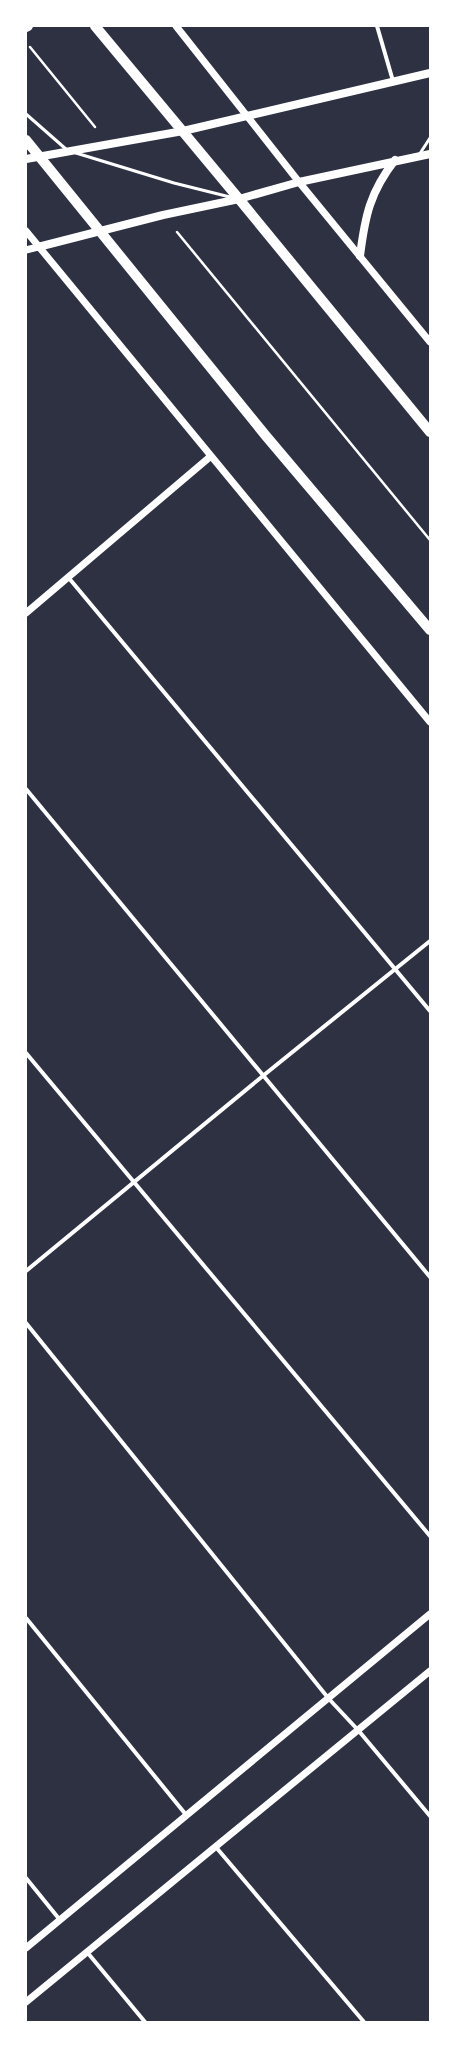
<svg xmlns="http://www.w3.org/2000/svg" width="456" height="2048" font-family="Poppins,sans-serif">
	<rect width="100%" height="100%" fill="#2d3142"/>
	<g fill="none" stroke-linecap="round" stroke-linejoin="round">
		<path stroke="#fff" stroke-width="2.5" d="M30,47L95,127
			M177,232L430,540"/>
		<path stroke="#fff" stroke-width="3" d="M26,114L67,150
			M76,153L174,183L234,198
			M419,155L430,138"/>
		<path stroke="#fff" stroke-width="4" d="M377,26L393,81
			M68,577L430,1011
			M26,789L430,1277
			M26,1053L430,1536
			M26,1271L264,1075L430,941
			M26,1323L329,1699L358,1730L430,1816
			M26,1618L187,1816
			M215,1846L364,2022
			M26,1878L60,1920
			M87,1952L145,2022"/>
		<path stroke="#fff" stroke-width="7" d="M176,26L299,182L430,342
			M26,231L430,722
			M26,250L38,247
			M26,613L211,456
			M26,1948L430,1614
			M26,2002L430,1671"/>
		<path stroke="#fff" stroke-width="8" d="M26,159L183,131L430,73
			M38,247L163,215L239,199L299,182L430,154
			M360,256C365,216 370,192 395,160"/>
		<path stroke="#fff" stroke-width="10" d="M95,26L239,199L430,432
			M26,27L28,26
			M26,140L266,436L430,630"/>
	</g>
	<rect width="456" height="2048" fill="none" stroke="#ffffff" stroke-width="54"/>
</svg>
